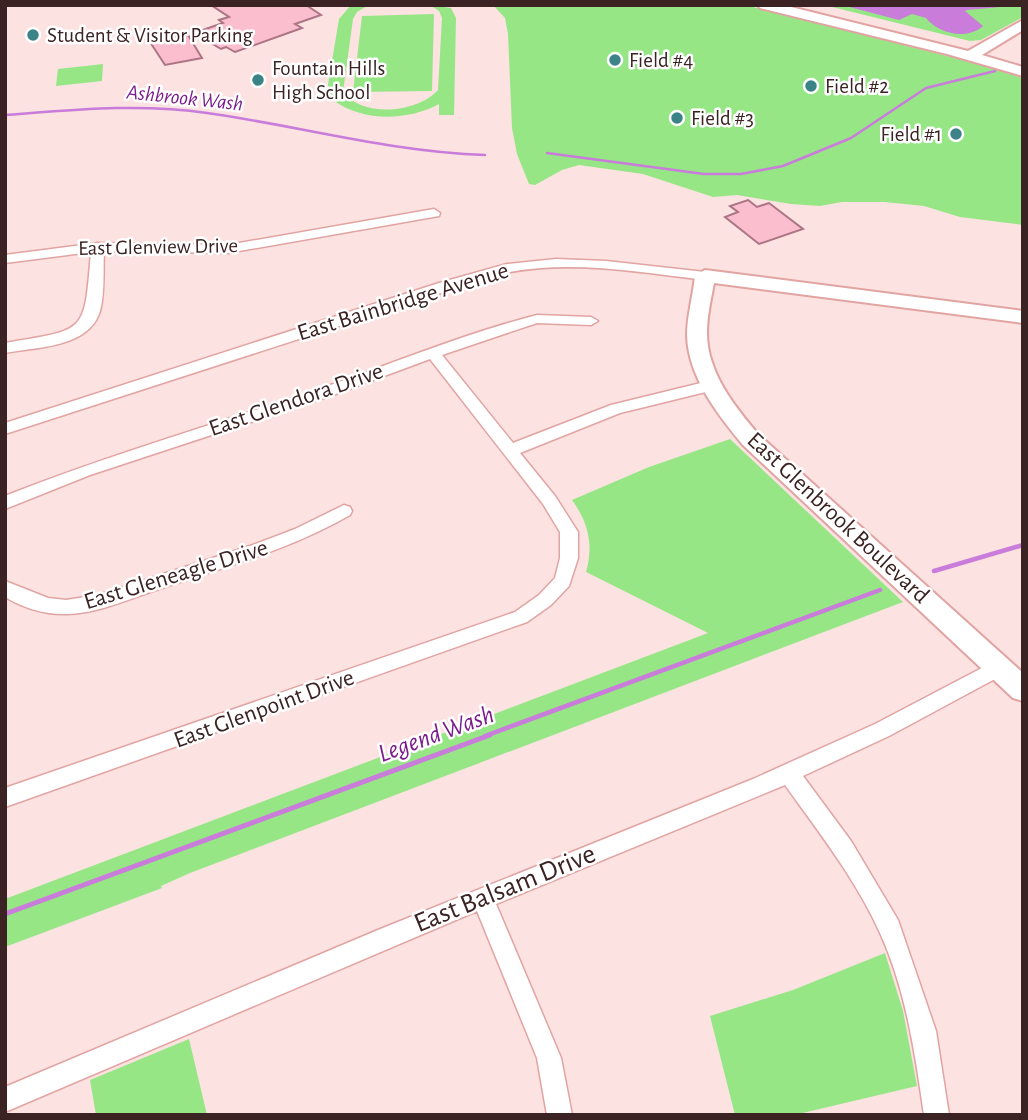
<svg xmlns="http://www.w3.org/2000/svg" width="1028" height="1120" font-family="'Alegreya Sans',sans-serif">
	<rect width="100%" height="100%" fill="#fce2e1"/>
	<path fill="#96e686" d="M351,5H369L357,12L353,19L343,92C362,118 418,113 438,90L442,18L439,11L430,5L451,8L456,18L454,115H439V104C408,121 362,122 333,100L328,85L339,19Z
		M493,5H745L963,60L1023,78V225L960,217L924,206L885,202H842L820,206L791,204L737,195L713,197L643,174L579,165L562,170L535,185L529,184L517,154L512,128L508,34L505,18Z
		M824,5H1023V17L981,40L970,41Z
		M434,14L432,91L353,92L362,16Z
		M103,64L102,81L56,86L58,69Z
		M730,439L903,602L190,873L161,886L162,888L5,947V899L708,633L586,572C594,545 588,522 572,500L649,467Z
		M885,953L903,1011L917,1086L794,1115H735L710,1016L793,990Z
		M189,1039L207,1115H96L90,1080Z"/>
	<path fill="#c97cda" d="M842,5H999L1000,7L967,10L965,11L983,26C966,41 938,33 926,18L912,14L899,20Z"/>
	<g fill="none" stroke-linecap="round" stroke-linejoin="round">
		<path stroke="#c97cda" stroke-width="2.5" d="M5,115C72,110 140,103 207,113C300,126 390,152 485,155
			M547,153L704,174H741L783,166L851,138L926,88L995,71"/>
		<path stroke="#c97cda" stroke-width="4.5" d="M934,571L1023,545
			M485,736L880,590"/>
		<path stroke="#c97cda" stroke-width="5" d="M5,914L490,735"/>
	</g>
	<path fill="#fbbecf" stroke="#ac7484" stroke-width="2" d="M211,5H306L321,15L295,24L302,28L235,52L226,47L221,49L194,33L223,23L219,20L229,17Z
		M188,35L202,58L165,65L150,42Z
		M748,200L757,207L769,203L803,229L759,244L725,217L738,212L730,206Z"/>
	<g fill="none" stroke-linecap="round" stroke-linejoin="round">
		<g stroke="#e1a4a2" stroke-width="3">
			<path id="street" d="M434,209L440,213L439,216L228,253L104,251C103,270 105,293 100,311C89,348 36,347 5,353V343C87,329 84,335 91,252L5,263V255L98,243L228,245Z
				M556,259L606,261L705,272L712,276L705,280C637,272 567,259 500,274L5,434V423L439,283L507,264Z
				M537,315L591,317L598,321L591,325L537,323L442,355L513,443L611,405L713,380L721,385L718,389L620,413L520,453L555,496L578,532V558L569,586L551,605L527,622L5,807V788L515,612L539,595L555,578L560,558V532L543,504L430,359L333,395L90,475L5,509V496C109,455 216,424 322,388C394,363 463,334 537,315Z
				M344,505L350,507L352,511L350,515C291,549 228,566 165,587C133,597 101,613 67,614C45,615 24,608 5,597V581L48,598L66,600L98,595L250,546L295,529Z
				M999,659L1006,661L1008,667L1006,673L889,736L803,776L851,841L898,920L936,1031L949,1115H924C915,1053 906,990 880,933C857,881 818,831 785,785L496,904L561,1058L572,1115H547L537,1058L477,911L5,1112V1087L378,930L753,779L875,724Z"/>
		</g>
		<g stroke="#e1a4a2" stroke-width="4">
			<path id="secondary" d="M758,5H783L968,51L1023,20V30L982,55L1023,67V76L947,54L760,8Z
				M705,270L1023,311V323L714,283C711,299 707,316 707,333C707,372 734,406 759,435L1023,673V701L1013,698L743,445C718,415 688,377 687,335C687,316 693,296 695,276Z"/>
		</g>
		<use href="#street" fill="#fff" fill-rule="evenodd"/>
		<use href="#secondary" fill="#fff" fill-rule="evenodd"/>
	</g>
	<g fill="#3b8387" stroke="#fff" stroke-width="2.5">
		<circle cx="33" cy="35" r="7"/>
		<circle cx="615" cy="60" r="7"/>
		<circle cx="258" cy="80" r="7"/>
		<circle cx="811" cy="86" r="7"/>
		<circle cx="677" cy="118" r="7"/>
		<circle cx="956" cy="134" r="7"/>
	</g>
	<g text-anchor="middle" dominant-baseline="central" stroke-width="5" stroke-linejoin="round" paint-order="stroke">
		<g font-size="21" fill="#3b2323" stroke="#fff" text-anchor="start">
			<text x="47" y="35">Student &amp; Visitor Parking</text>
			<text x="629" y="60">Field #4</text>
			<text x="272" y="68">Fountain Hills<tspan x="272" dy="24">High School</tspan></text>
			<text x="825" y="86">Field #2</text>
			<text x="691" y="118">Field #3</text>
			<text x="942" y="134" text-anchor="end">Field #1</text>
		</g>
		<g font-size="21" font-style="italic" fill="#7b1b8e" stroke="#fff">
			<text transform="translate(185 98) rotate(6)">Ashbrook Wash</text>
		</g>
		<g font-size="21" fill="#3b2323" stroke="#fff">
			<text transform="translate(158 247) rotate(-1)">East Glenview Drive</text>
		</g>
		<g font-size="24" fill="#3b2323" stroke="#fff">
			<text transform="translate(403 302) rotate(-17)">East Bainbridge Avenue</text>
			<text transform="translate(296 400) rotate(-19)">East Glendora Drive</text>
			<text transform="translate(838 518) rotate(43)">East Glenbrook Boulevard</text>
			<text transform="translate(176 575) rotate(-17)">East Gleneagle Drive</text>
			<text transform="translate(264 709) rotate(-20)">East Glenpoint Drive</text>
		</g>
		<g font-size="26" font-style="italic" fill="#7b1b8e" stroke="#fff">
			<text transform="translate(436 734) rotate(-20)">Legend Wash</text>
		</g>
		<g font-size="28" fill="#3b2323" stroke="#fff">
			<text transform="translate(505 889) rotate(-22)">East Balsam Drive</text>
		</g>
	</g>
	<rect width="1028" height="1120" fill="none" stroke="#3b2323" stroke-width="14"/>
</svg>
